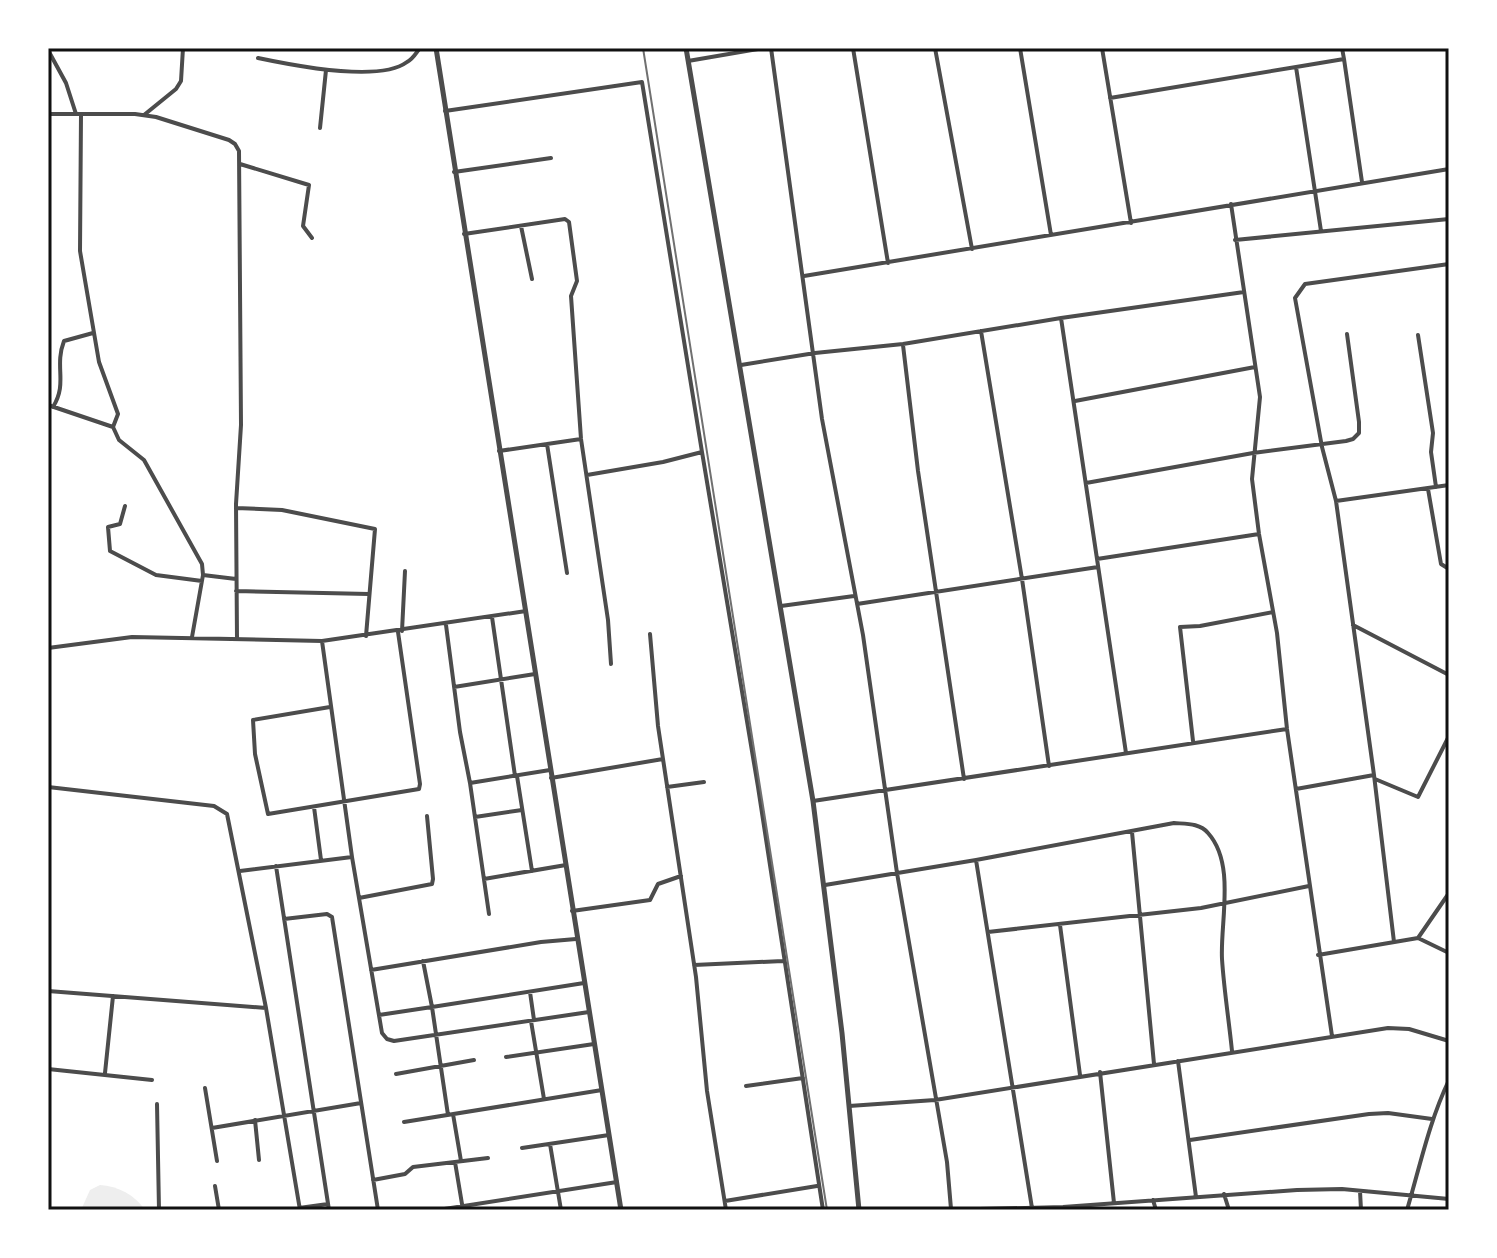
<svg xmlns="http://www.w3.org/2000/svg" width="1497" height="1258" font-family="Inter,sans-serif">
	<rect width="100%" height="100%" fill="#fff"/>
	<path fill="#eee" d="M100,1185C118,1186 135,1195 145,1210H81L90,1190Z"/>
	<g fill="none" stroke-linecap="round" stroke-linejoin="round">
		<path stroke="#4c4c4c" stroke-width="4" d="M771,48L822,419L863,635L897,873L947,1162L951,1209
			M853,48L888,263
			M935,48L972,249
			M1020,48L1051,235
			M1102,48L1131,223
			M48,50L66,83L76,114
			M258,58C291,65 379,83 407,62C413,59 416,53 420,48
			M1344,59L1362,182
			M688,61L764,48
			M1296,67L1344,59L1342,48
			M1110,98L1296,67L1321,231
			M445,111L642,82L702,452
			M48,114H135L156,117L229,140L235,144L239,151L241,425L236,504L237,639
			M81,114L80,251L99,362L118,414L113,427L119,440L144,460L202,564L203,575L192,637
			M144,115L176,89L181,81L183,48
			M320,128L326,70
			M240,164L309,185L303,226L312,238
			M454,172L551,158
			M1231,204L1260,397L1252,479L1259,534L1277,633L1287,729L1332,1036
			M521,226L532,279
			M464,234L565,219L569,222L577,281L571,296L581,439L608,620L611,664
			M1235,240L1449,219
			M804,276L1449,169
			M1061,318L1126,753
			M981,331L1022,579L1049,766
			M1418,335L1433,433L1431,452L1436,487
			M903,345L918,471L964,779
			M741,365L815,353L903,344L1061,318L1244,292
			M1075,401L1255,367
			M48,405L113,427
			M53,407C68,383 54,367 64,341L93,333
			M547,444L567,573
			M499,451L581,439
			M587,475L663,462L702,452L758,787L823,1210
			M1086,483L1253,453L1346,441L1353,439L1359,433V422L1347,334
			M1428,489L1441,564L1449,569
			M1336,501L1449,485
			M125,506L120,524L108,527L110,551L156,575L202,581
			M236,508L282,510L375,529L366,636
			M1097,559L1259,534
			M203,575L236,579
			M236,591L369,594
			M857,604L1098,567
			M781,606L854,596
			M492,617L515,776
			M446,625L460,732L470,783L550,770
			M1353,625L1449,675
			M402,631L405,571
			M650,634L658,726L696,977L707,1091L726,1210
			M322,641L352,857L382,1033L387,1039L394,1041L589,1012
			M48,648L132,637L322,641L526,611
			M454,687L535,674
			M330,707L253,720L255,754L268,814L419,789L420,784L398,632
			M1193,741L1180,627L1200,626L1273,612
			M1374,775L1394,942
			M517,776L532,871
			M551,778L663,759
			M1375,779L1418,797L1449,736
			M470,783L489,914
			M48,787L214,806L227,814L266,1008L300,1210
			M667,787L704,782
			M1296,789L1374,775L1336,501L1322,447L1295,298L1305,284L1449,264
			M813,801L1287,729
			M314,807L321,860
			M475,817L522,810
			M1132,832L1154,1064
			M976,860L1032,1208
			M276,866L329,1210
			M240,871L352,857
			M484,879L566,865
			M825,885L976,860L1174,823C1186,824 1200,823 1208,833C1236,864 1220,922 1222,959C1224,990 1229,1021 1232,1051
			M359,898L432,884L433,879L427,816
			M572,911L650,900L658,884L681,876
			M284,919L327,914L332,917L378,1210
			M1060,925L1080,1075
			M988,932L1201,908L1309,886
			M1418,938L1449,953
			M1318,955L1418,938L1449,893
			M694,965L783,961
			M371,970L541,942L576,939
			M48,991L266,1008
			M530,992L534,1020
			M379,1015L432,1007L423,961
			M531,1021L544,1099
			M506,1057L594,1044
			M1178,1061L1196,1197
			M48,1069L152,1080
			M1100,1072L1114,1203
			M105,1073L113,996
			M396,1074L474,1060
			M746,1086L803,1078
			M205,1088L217,1161
			M157,1104L159,1210
			M849,1106L935,1100L1388,1028L1409,1029L1449,1041
			M453,1114L461,1161
			M448,1115L432,1007L584,983
			M255,1120L259,1160
			M404,1122L602,1090
			M212,1128L361,1103
			M1190,1140L1369,1114L1388,1113L1432,1119
			M550,1144L561,1210
			M522,1148L609,1135
			M455,1162L463,1210
			M373,1180L405,1174L413,1167L488,1158
			M215,1186L219,1210
			M1360,1191L1361,1210
			M1224,1194L1229,1210
			M1153,1200L1156,1210
			M725,1201L817,1186
			M299,1208L328,1204
			M438,1210L617,1182
			M941,1210L1063,1207L1297,1190L1342,1189L1449,1199
			M1407,1210C1420,1166 1429,1122 1449,1080"/>
		<path stroke="#4c4c4c" stroke-width="5" d="M436,48L621,1210
			M686,48L813,801L842,1033L859,1210"/>
		<path stroke="#707070" stroke-width="2" d="M643,48L827,1210"/>
	</g>
	<rect width="1497" height="1258" fill="none" stroke="#ffffff" stroke-width="100"/>
	<rect x="50" y="50" width="1397" height="1158" fill="none" stroke="#111" stroke-width="3"/>
</svg>
